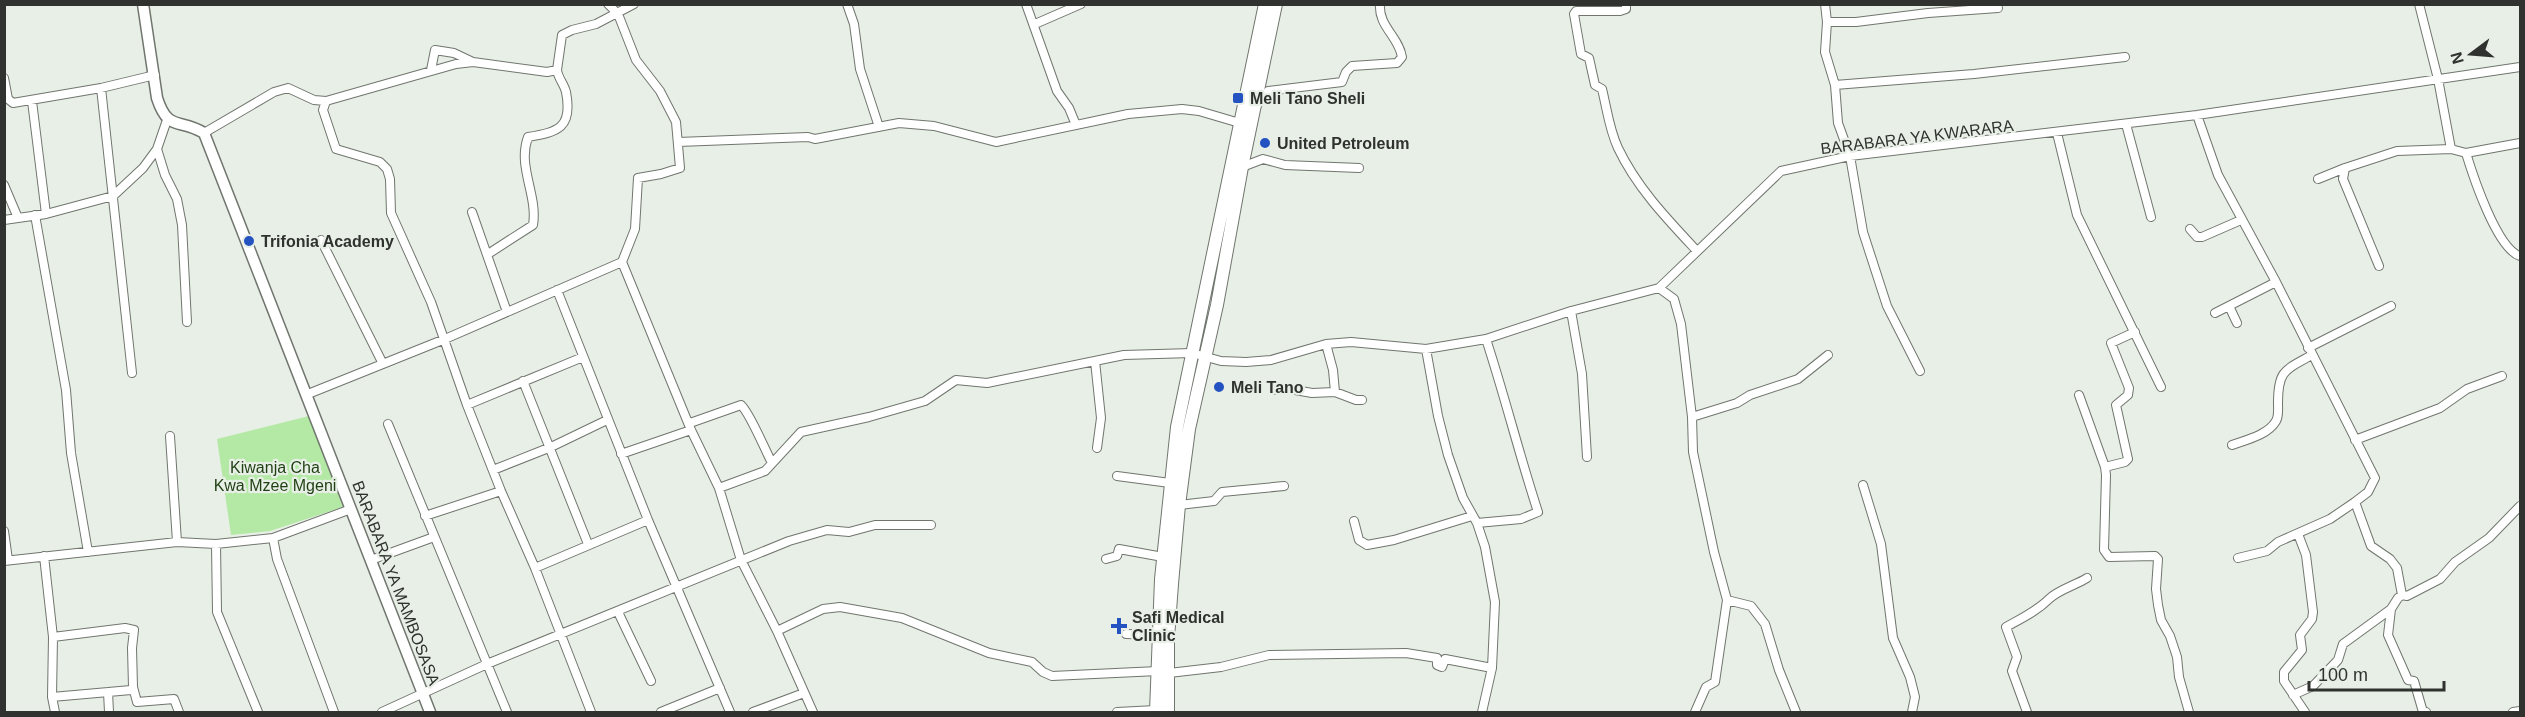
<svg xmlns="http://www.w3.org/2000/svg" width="2525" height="717" font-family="Helvetica,sans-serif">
	<rect width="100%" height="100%" fill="#e8efe6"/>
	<path fill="#b4e8a5" d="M309,416L343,507L270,531L231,535L217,439Z"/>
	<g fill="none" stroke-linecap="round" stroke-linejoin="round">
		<g stroke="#70766e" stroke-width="10">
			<path id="street" d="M608,4L618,14L636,60L660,91L676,122L680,168L661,174L638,178L635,229L622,262L691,430L719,488L741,560L777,631L813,712
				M847,4L854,24L860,69L879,127
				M1026,4L1057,91L1069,108L1076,125
				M1626,4V9L1620,11H1576L1574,14L1581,54L1589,58L1595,85L1602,89C1607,109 1609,129 1618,148C1637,188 1668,220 1697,251
				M1825,4L1827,22L1825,52L1835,85L1838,123L1850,156L1863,232L1887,306L1920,371
				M2419,4L2438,79L2451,149L2466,153C2473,176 2497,249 2520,256
				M1827,22H1856L1928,13L1998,8
				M1035,24L1081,4
				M431,70L435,50L454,53L473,62
				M4,78L8,99L13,103L101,88L155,75
				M1835,85L1974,74L2125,57
				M101,88L132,373
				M32,101L46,214
				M326,101L323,110L336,149L380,162L387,169L390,179L391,213L431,302L467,405L501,491L535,568L591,712
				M1257,105L1268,91L1342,82L1346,72L1352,66L1397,63L1402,57C1399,37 1378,26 1380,4
				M2197,115L2218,175L2276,282L2375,478L2368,492L2355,502L2371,546L2390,559L2397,568L2402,595
				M2126,124L2151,217
				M204,133L274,92L288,88L314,100L326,101L456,64L473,62L547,72L557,70L562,35L572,30L596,24L634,4
				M2057,133L2077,215L2161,387
				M678,142L808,137L815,139L899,123L934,126L996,142L1128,114L1182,109L1199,111L1243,124
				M157,149L165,175L177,199L182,225L187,322
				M2466,153L2520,143
				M1242,167L1263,159L1285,165L1359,168
				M2318,179L2345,168
				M4,185L18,218
				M472,212L507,312
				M35,215L66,390L71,453L88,552
				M4,220L46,214L113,196L143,168L157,149L167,120
				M2190,229L2197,237H2202L2241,220
				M321,240L383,364
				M488,254L533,225C538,195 517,167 528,137C558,132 573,128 566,92C564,84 558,78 557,70
				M2379,266L2343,179L2345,168L2397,151L2451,149
				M1659,288L1674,299L1681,324L1692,417L1693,452L1714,552L1727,600L1751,606L1765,624L1779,670L1796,712
				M557,290L648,520L730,712
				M2229,306L2237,323
				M1571,311L1582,374L1587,457
				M2215,313L2276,282
				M2135,332L2111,343L2129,388L2128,395L2116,405L2128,459L2125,462L2105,467L2106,475L2104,550L2109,557L2155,556L2158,559L2156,589L2158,605L2161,620L2170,636L2177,657L2179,677L2189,712
				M1326,344L1333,370L1335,392
				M2308,348L2391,306
				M1426,349L1438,416L1448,455L1463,498L1477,523L1485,547L1495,602L1492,668L1482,712
				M1095,361L1101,418L1097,448
				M523,381L588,544
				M1273,390L1284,388L1312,393L1335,392L1356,400H1362
				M308,394L445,339L622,262
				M2079,395L2105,467
				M467,405L583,357
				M1692,417L1737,403L1750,395L1798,379L1828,355
				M690,423L741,405C750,413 765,450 772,463
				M388,424L507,712
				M170,436L177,542
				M2355,440L2440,408L2467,389L2502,376
				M2232,445C2246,440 2268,435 2276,421C2279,416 2278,409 2278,403C2278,370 2285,370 2312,355
				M621,454L691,430
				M493,470L551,447L607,420
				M1117,476L1170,483
				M1863,485L1881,544L1893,638L1910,677L1915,697L1912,712
				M719,488L765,471L801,432L869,417L925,401L956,380L987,383L1124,355L1192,353L1221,361L1246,362L1271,360L1326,344L1351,342L1426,349L1486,339L1571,311L1659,288L1781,171L1850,156L2197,115L2520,67
				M1179,505L1214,501L1222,492L1284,486
				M425,516L501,491
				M1354,521L1359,540L1367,545L1394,540L1472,516
				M1477,523L1521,519L1538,512C1519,454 1505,397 1486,339
				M4,531L8,560
				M2298,534L2306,555L2313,612L2312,619L2300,635L2302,650L2284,672V681L2305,712
				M273,538L277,559L334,712
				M216,544L217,612L258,712
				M44,556L53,637L52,697L55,712
				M2238,558L2267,551L2278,542L2330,519L2355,502
				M1106,559L1117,556L1119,549L1163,557
				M371,560L434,537
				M4,561L177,542L216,544L273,538L351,509
				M535,568L648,520
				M618,612L651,681
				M777,631L823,609L840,607L902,618L989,653L1032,662L1043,672L1052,676L1158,671L1169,673L1221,667L1269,655L1406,653L1437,658V665L1442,667L1445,659L1492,668
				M1126,634L1159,635
				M133,687L137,702L174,699L179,712
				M108,692L109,712
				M2293,695L2313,686L2338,660L2343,644L2391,609
				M52,697L131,690L133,687L132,648L134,630L125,628L53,637
				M382,712L487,664L789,541L827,530L849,532L875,525H931
				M661,712L720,688
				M753,712L804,693
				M1117,712L1156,710
				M1695,712L1706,687L1715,682L1727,600
				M2027,712L2012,671L2017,657L2006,627C2022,618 2037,611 2049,599C2058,590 2076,585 2087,578
				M2426,712H2423L2414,681L2408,680L2388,635L2391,609L2398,598L2402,595L2407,596L2440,579L2455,562L2489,538L2520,506
				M2513,712L2520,711"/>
		</g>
		<g stroke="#70766e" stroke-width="13">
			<path id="secondary" d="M143,4L157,98C168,132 179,118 204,133L430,712"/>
		</g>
		<g stroke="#70766e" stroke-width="14">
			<path id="primary" d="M1156,712L1161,579L1177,427L1265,4
				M1168,712V638L1172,584L1179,505L1189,429L1217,305L1242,167L1276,4"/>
		</g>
		<use href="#street" stroke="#fff" stroke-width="8"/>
		<use href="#secondary" stroke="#fff" stroke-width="10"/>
		<use href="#primary" stroke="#fff" stroke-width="12"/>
	</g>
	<g fill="#2453c1" stroke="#e8efe6" stroke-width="2">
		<rect x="1232" y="92" width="12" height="12" rx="3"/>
		<circle cx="1265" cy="143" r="6"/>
		<circle cx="249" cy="241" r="6"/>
		<circle cx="1219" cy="387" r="6"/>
		<path d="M1116 617h6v6h6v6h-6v6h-6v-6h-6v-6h6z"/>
	</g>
	<g text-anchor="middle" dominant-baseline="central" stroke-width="4.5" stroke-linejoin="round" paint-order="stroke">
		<g font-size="16" font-weight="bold" fill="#2f322e" stroke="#e8efe6" text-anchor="start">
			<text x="1250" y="98">Meli Tano Sheli</text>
			<text x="1277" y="143">United Petroleum</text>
			<text x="261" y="241">Trifonia Academy</text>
			<text x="1231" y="387">Meli Tano</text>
			<text x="1132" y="617">Safi Medical<tspan x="1132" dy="18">Clinic</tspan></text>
		</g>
		<g font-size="16" fill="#2f322e" stroke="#e8efe6">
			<text transform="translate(1917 137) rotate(-7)">BARABARA YA KWARARA</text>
			<text transform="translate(396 583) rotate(69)">BARABARA YA MAMBOSASA</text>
		</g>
		<g font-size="16" fill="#1e3f12" stroke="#e8efe6">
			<text x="275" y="467">Kiwanja Cha<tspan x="275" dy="18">Kwa Mzee Mgeni</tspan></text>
		</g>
	</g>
	<rect width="2525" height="717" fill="none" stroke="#2f322e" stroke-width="12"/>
	<g transform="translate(2471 54) rotate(254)" stroke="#e8efe6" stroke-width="4.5" paint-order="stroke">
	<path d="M0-4.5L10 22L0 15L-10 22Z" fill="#2f322e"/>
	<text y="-9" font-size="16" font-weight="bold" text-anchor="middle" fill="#2f322e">N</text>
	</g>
	<path d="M2309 681v9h135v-9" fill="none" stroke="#2f322e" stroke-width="3"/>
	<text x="2318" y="681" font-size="18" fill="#2f322e" stroke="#e8efe6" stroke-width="4.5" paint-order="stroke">100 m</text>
</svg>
